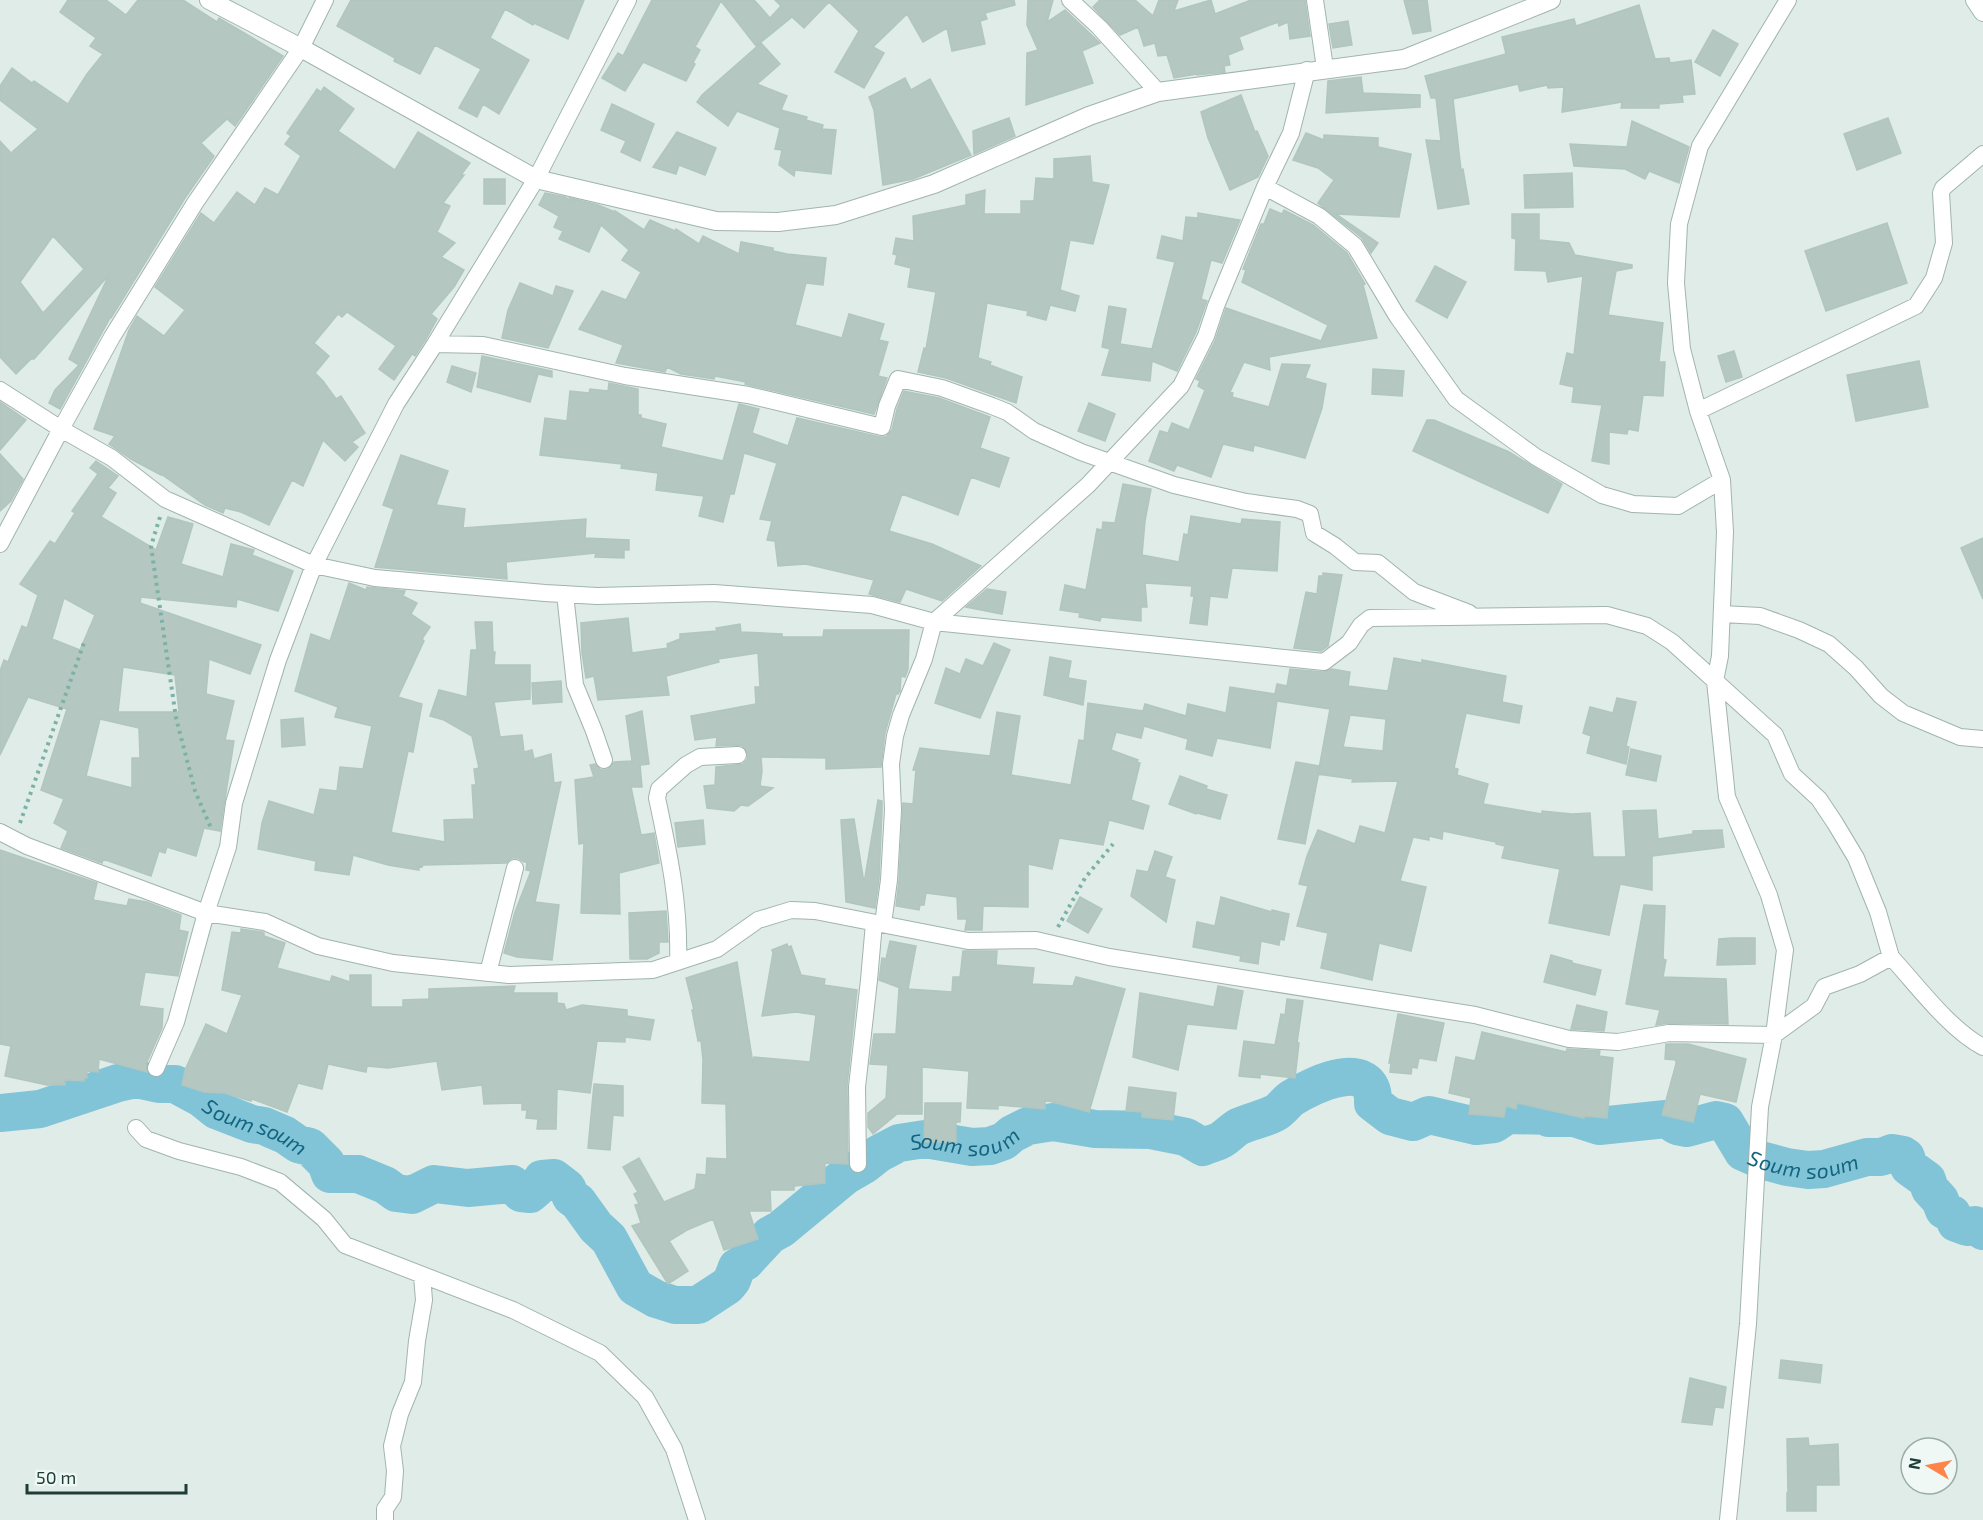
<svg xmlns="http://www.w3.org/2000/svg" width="1983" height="1520" font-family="'Exo 2',sans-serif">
	<rect width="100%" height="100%" fill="#dfece7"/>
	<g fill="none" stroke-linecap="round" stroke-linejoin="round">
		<path stroke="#81c3d7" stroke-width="38" id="s1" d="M0,1113L40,1109L118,1083L136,1079L159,1084H175L201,1098L216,1110L252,1124L264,1126L285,1135L298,1144L310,1147L326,1163L330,1174H358L385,1185L396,1193L412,1195L434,1184L468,1188L512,1184L521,1193L530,1194L537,1188L542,1179L554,1178L567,1188L571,1197L578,1202L596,1227L609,1239L635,1287L656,1299L675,1305H698L727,1286L732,1280L737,1267L745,1262L770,1235L781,1229L845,1176L864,1165L878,1154L899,1143L925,1139L972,1147L990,1146L1004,1141L1012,1134L1028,1126L1053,1122L1095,1129L1151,1130L1186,1137L1203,1147C1209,1144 1216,1143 1221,1140C1228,1136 1232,1130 1240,1126C1251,1121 1264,1119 1275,1113C1281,1110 1286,1102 1292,1098C1313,1084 1375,1056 1373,1103L1390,1116L1413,1122L1429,1115L1476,1126L1494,1124L1506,1116L1511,1115L1551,1116L1549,1118H1574L1599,1126L1666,1119L1677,1126L1687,1128L1716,1120L1725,1122L1743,1152L1761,1160L1787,1167L1808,1170L1824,1169L1867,1157H1881L1892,1153L1903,1155L1906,1157L1909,1167L1927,1180L1930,1189L1940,1200L1944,1210L1952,1214L1956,1223L1967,1227L1975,1225L1983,1231"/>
	</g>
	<path fill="#b4c7c0" stroke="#b1c6bf" stroke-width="1.5" fill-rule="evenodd" d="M68,0H106L126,15L138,0H183L217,22L219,18L283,56L235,126L227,119L201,143L214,156L185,198L111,318H110L60,409L49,403L55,390L79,365L69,359L109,275L34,359H31L16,374L0,357V141L11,153L38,129L0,100V86L12,68L32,83L34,81L68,104L87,74L103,54L90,46L96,38L60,12ZM53,236L84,269L43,313L20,282Z
		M351,0H584L568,39L534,23L533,25L505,9L490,38L529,60L499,114L483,104L477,117L459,108L481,69L435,45L420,74L394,61L395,58L337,26Z
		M652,0H754L770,18L781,6L775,0H1014L1015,5L985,13L987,19L980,21L985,44L952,51L947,28L923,42L907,14L873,47L884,53L864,88L835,72L859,31L829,2L804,28L792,17L756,46L721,1L695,47L700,50L693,63L695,64L686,81L643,62L625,91L602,78L618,53L623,56Z
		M1028,0H1053L1047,22L1065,10L1100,43L1082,51L1093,83L1026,105L1027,53L1038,50L1027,25Z
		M1100,0H1135L1153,16L1159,0H1178L1174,11L1211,0L1215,14L1251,0H1305L1310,36L1290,39L1288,22L1279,26L1278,22L1239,37L1243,49L1228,55L1230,65L1224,66L1225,72L1197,75V74L1174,78L1167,55L1158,56L1155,43L1144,46L1138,27L1120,35L1093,7Z
		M1404,0H1427L1431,31L1413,34Z
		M1639,5L1655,59L1669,58L1670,63L1691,60L1695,94L1682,95L1683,102L1659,104V108H1621L1622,102L1562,112L1564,87L1548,88L1547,85L1520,91L1518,84L1453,99L1461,170L1463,169L1469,204L1438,209L1426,140L1441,141L1436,98H1431L1425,76L1506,54L1502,37L1574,19L1576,26Z
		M1348,21L1352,45L1333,48L1329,24Z
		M1713,30L1738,44L1720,76L1695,62Z
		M761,43L780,64L757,84L787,96L781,110L807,117L806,120L823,125L822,129L836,130L831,174L795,170L794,176L779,165L782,150L775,149L780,128L737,111L728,126L697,102L702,95Z
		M1361,77L1363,93L1420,95V107L1326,113L1328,81Z
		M905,78L911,90L930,79L971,155L913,179L883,185L874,110L869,97Z
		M324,87L354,109L338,131L395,170L418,132L470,163L461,175H464L443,203L450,206L437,232L455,243L441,257L464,270L454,287L431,314L437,319L426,339L415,356L412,354L394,380L379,369L396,346L347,312L342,317L338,314L314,343L329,356L315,373L323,381L336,399L341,396L365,433L352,442L358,447L345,461L323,440L303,486L292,480L269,525L241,512L225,508L223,513L205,505L161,474V475L131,459L109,444L115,436L94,429L129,330L137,316L164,336L185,310L155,287L201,213L214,223L237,192L255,205L265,188L278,195L301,156L285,144L291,136L287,133L317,89L321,92Z
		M1241,95L1255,132L1257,131L1268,156L1258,177L1230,190L1208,138L1201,112Z
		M612,104L654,124L640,161L621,152L626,141L601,130Z
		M1009,118L1015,136L974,154L973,131Z
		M1888,118L1901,153L1857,170L1844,134Z
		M1632,121L1689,147L1679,183L1649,171L1645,179L1625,169L1574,166L1570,144L1627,147Z
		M677,132L716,148L705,175L679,165L676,174L653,167Z
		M1306,133L1324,140V135L1378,138V147L1411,154L1399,217L1336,214L1378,243L1371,253L1362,238L1318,203L1334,180L1318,168L1293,160Z
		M1090,156L1092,182L1109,185L1093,244L1070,240L1060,290L1079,296L1075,311L1050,305L1046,320L1027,315L1028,311L987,303L978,358L991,362L990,365L1022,377L1016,403L946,378L918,372L924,348L926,349L936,292L908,287L911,268L895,264L897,255L893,254L896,238L914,241L913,216L966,205V195L985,190L984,214H1021V201H1034L1036,178L1054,179V159Z
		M1572,173L1573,207L1525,208L1524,175Z
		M484,179H505V204H484Z
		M545,193L565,197L575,203L570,198L598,205L615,212V211L644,230L650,220L675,231L676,229L699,244L703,236L739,254L741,242L773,248V251L787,254L826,258L823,285L806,283L795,325L842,338L849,314L884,324L879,340L888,342L878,376L887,378L874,414L745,384L746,382L715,376L714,379L681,374L667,367L665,372L616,363L623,345L579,329L602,291L626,300L641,272L622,260L629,250L601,225L589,252L559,239L563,231L554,227L559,216L539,205Z
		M1270,209L1282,214L1284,210L1313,225L1347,253L1365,284L1363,285L1377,338L1269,357L1270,370L1244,362L1230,392L1233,393L1232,397L1269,407L1282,364L1310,365L1305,378L1326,384L1322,408L1305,458L1254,445L1253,451L1223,444L1211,477L1177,465L1174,471L1149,461L1160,431L1168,433L1172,423L1189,430L1205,390L1198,386L1200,381L1196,379L1215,341L1226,308L1321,341L1328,325L1242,282L1246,270L1243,269L1261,224H1264Z
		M1198,213L1240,220L1222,263L1211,260L1201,299L1207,301L1196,332L1177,371L1152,361L1150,381L1102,375L1110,349L1102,347L1109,306L1126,309L1120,344L1152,349L1175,262L1157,258L1162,236L1183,241L1186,217L1198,218Z
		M1512,214H1539V240L1569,243L1575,255L1632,265V268L1616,271L1608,315L1663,323L1659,362H1665L1663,396L1643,395L1638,431L1628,429L1627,434L1609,432V464L1592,461L1602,405L1572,402L1574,387L1560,384L1567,353L1574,355L1583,276L1548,282L1546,271L1515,270L1516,239L1512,238Z
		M1887,223L1907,283L1826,311L1805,251Z
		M1435,266L1466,282L1447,318L1416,301Z
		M520,283L553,296L556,286L573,291L548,348L502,338L508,310Z
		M1734,351L1742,377L1726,382L1718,356Z
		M482,356L552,371V377L538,374L530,402L477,387Z
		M1919,361L1928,407L1856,421L1847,375Z
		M452,366L476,373L471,392L447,382Z
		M1373,369L1404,371L1402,396L1372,394Z
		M609,383L638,389V415H641V418L666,424L661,447L723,461L739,404L759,409L752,433L788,446L797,418L880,437H886L892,430L897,409L904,391L939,398L990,417L980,448L1009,458L999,487L971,477L958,515L902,494L889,531L932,544L981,566L942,601L906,589L900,602L869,594L874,580L806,564L778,566L775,541L767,540L772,521L760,519L777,463L744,453L734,494H730L723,522L699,516L704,496L656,490L658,473L621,468L622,464L540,455L545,418L567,421L570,391L589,393L590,389L608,391Z
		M0,402L26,420L0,450Z
		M1089,403L1115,414L1105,441L1078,431Z
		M1427,420H1434L1509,452L1562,484L1548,513L1413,451Z
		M0,454L23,479L11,501L0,511Z
		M401,455L448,471L436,505L465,509L463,528L586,519L585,538L629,540V550H624V558L595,557L596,553L506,562L507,579L375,567L394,509L383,505Z
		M96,461L118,476L108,488L116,493L101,517L156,550L168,517L193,524L181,564L223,577L231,544L254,550L252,555L293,571L278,611L237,599L236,607L141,597L140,603L261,645L250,674L209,659L206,694L234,701L225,740L234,741L220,831L204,828L196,856L167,847L165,853L159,851L151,876L103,859L102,863L61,848L68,831L54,823L64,799L41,790L67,709L28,697L0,755V671L4,660L8,662L22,626L27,628L38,595L20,584L50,541L55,544L75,513L72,511L98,474L90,468ZM64,598L95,615L80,650L52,639ZM123,667L175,675L179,712H118ZM100,719L139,728L140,758H132V788L86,776Z
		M1123,484L1151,489L1145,521L1142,555L1179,562L1184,534L1188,535L1191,516L1241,524L1242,519L1280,522L1277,571L1232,568L1227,598L1210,596L1207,625L1190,623L1194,596H1191L1192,586L1145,583L1147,607H1141V621L1101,617L1100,621L1079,617L1080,613L1060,610L1065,585L1086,590L1097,529L1102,530L1103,522L1115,523Z
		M1983,538V599L1961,548Z
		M1323,573L1342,575L1328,646L1321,651L1294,648L1306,592L1317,594L1319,576H1323Z
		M349,583L366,590L367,587L405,591L403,596L417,603L411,614L430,627L422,639L424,641L398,697L422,704L413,752L408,751L391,832L394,833L445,842L444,820L474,819L472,785H476L474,769L479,768L472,736L444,720L430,716L439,690L467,697L471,650H477L475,622H492L493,652H495L494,665H530V699L494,702L500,737L522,735L524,752L532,750L534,759L551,754L554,783L561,782L535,902L559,905L552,960L517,957L504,953L515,912L531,871L526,870L527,862H524L518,858H512L506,863L423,865L422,867L419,866V870L388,865L353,855L349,875L315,870L316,861L258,849L262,823L269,801L314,815L320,789L337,791L340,767L363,769L372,726L335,717L338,707L295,691L311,634L330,641Z
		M987,589L1006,592L1002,614L966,607Z
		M628,618L632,653L668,648L667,644L680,639V634L717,631L716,628L740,624L741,632L782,634V637H823L824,630H909L908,669L905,677L901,676L900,691L898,694H896L885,733L881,767L826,769V758L761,757L762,771L760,786L773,788L748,806L741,805L734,811L707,808L704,786L715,785L716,767L743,764L747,760L748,754L742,745L716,746L717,737L695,740L691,716L756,704L755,687H760L758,653L718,659L719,662L666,676L669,695L598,700L594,676L586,678L582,653L581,623Z
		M994,643L1010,650L980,718L935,703L946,668L960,674L966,659L983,666Z
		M1050,657L1071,661L1068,678L1086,681L1083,705L1044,695Z
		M1394,658L1422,663V660L1506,676L1502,702L1522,706L1519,723L1466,713L1454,768L1458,769L1457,775L1488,784L1483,804L1542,814V811L1572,814L1590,813L1593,857H1626L1623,811L1656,810L1658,839L1693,834V831L1722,830L1724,847L1652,856V890L1620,884L1609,935L1549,923L1560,869L1502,858L1505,846L1496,844V842L1443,831L1442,839L1429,836V840L1413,837L1400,881L1426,887L1411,951L1379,943L1372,980L1321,968L1328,933L1297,926L1308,886L1299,884L1307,856L1318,830L1355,844L1360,826L1385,833L1398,781L1352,782L1353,779L1318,774L1330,709L1277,701L1270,748L1217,738L1212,756L1186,749L1188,739L1144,726L1141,738L1116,732L1111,750L1138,760L1137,762L1140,763L1131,800L1149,806L1143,829L1109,820L1103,845L1059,838L1052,869L1028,864V907L983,906L982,930H965L967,919H958L957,897L926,893L924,905H920L919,910L896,906L899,881L903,803L913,804L916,770H913L920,748L990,756L997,712L1020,716L1011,775L1071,785L1079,740L1084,741L1088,703L1143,711L1145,704L1186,716L1188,704L1226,713L1230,687L1275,694L1277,684L1287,686L1290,669L1323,672L1332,669L1350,672L1348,686L1388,691ZM1350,715L1386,719L1383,751L1343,747Z
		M561,681L562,702L533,704L532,683Z
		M1617,698L1636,702L1626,746L1629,747L1626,764L1587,753L1591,736L1583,733L1590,707L1613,713Z
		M642,711L649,764L640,765L642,787H631L641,835L654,833L659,863L619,873L620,914L581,913L584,843L579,844L575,780L594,777L590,765L595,764L601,770H607L614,762L632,761L626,716Z
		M303,718L305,745L282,747L281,720Z
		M1631,749L1661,756L1656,781L1626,775Z
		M1296,762L1320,766L1305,844L1278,839Z
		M1180,776L1207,786L1206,789L1227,795L1220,819L1197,813L1196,814L1169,804Z
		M878,800L882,801V810L879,879L875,908L846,902L841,820L854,819L864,883Z
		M703,820L705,844L678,847L675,823Z
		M0,850L97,883L93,900L127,906L129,899L147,902L181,915L179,930L188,932L178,976L145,972L139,1006L163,1009L162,1028L146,1064L147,1072L99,1059L98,1072L87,1071V1078H84V1081L65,1080V1085H47L5,1076L11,1046L0,1044Z
		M1155,851L1172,857L1165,877L1175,880L1166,922L1131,896L1137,870L1148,872Z
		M1080,897L1102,909L1088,933L1067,921Z
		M1221,897L1272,912V910L1289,914L1284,940L1280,939L1279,945L1261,941L1258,964L1240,961L1241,956L1193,947L1197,922L1215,926Z
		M1644,905L1665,906L1663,959L1666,960L1663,977L1726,979L1728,1024L1669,1023L1656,1025L1660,1010L1626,1004Z
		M666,911L668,942H659V953L647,959H630L629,913Z
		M241,929L262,932L264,933V936L285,943L277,968L330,982L332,976L350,982V975H371V1007H403V1000L429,999V989L515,986L513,993H557V1003L564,1004L566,1010L582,1005L627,1010V1016L654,1020L650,1040L625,1037V1042L597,1041L590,1093L557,1089L556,1129H537L538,1119L526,1118L527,1110H522V1103L484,1104L482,1085L442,1090L437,1061L388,1068L367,1066L366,1072L328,1064L322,1089L298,1083L287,1112L252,1099L251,1101L224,1093L204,1092L182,1085L185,1070L206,1024L227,1034L242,995L222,990L232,932L241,933Z
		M1732,938H1755V964L1717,965L1719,939Z
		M890,941L916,946L908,989L952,992L953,977H960L963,951H997L996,965L1034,968L1032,984L1073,986L1076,977L1125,989L1089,1112L1045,1100V1109L998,1105V1109L967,1108L969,1071L922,1067V1114H897L873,1134L868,1127V1113L886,1098L888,1065L870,1064L874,1034H896L899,989H903L879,980L882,958L886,959Z
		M787,944L788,947L791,946L801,975L825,979L824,985L857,990L847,1086L848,1164L825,1163V1183L794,1186V1190H770L771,1211H749L758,1239L724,1250L713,1219L687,1230L669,1241L688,1271L668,1284L632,1226L641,1223L635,1205L639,1204L634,1194L638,1192L623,1167L639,1158L664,1202L695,1189L697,1174L706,1175L707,1158L727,1159L726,1104L702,1103L703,1060L701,1041H698L692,1010H694L686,978L737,962L753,1064L754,1057L810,1062L816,1015L796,1012L762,1016L773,953L772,950Z
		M1551,955L1572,961V963L1601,970L1595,995L1544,982Z
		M1218,986L1243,991L1236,1029L1187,1024L1178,1070L1133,1057L1140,993L1214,1007Z
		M1287,999L1303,1001L1297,1043H1299L1295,1078L1260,1074V1078L1239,1076L1244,1041L1275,1045L1281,1014L1285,1015Z
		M1577,1005L1607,1012L1604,1031L1571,1029Z
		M1398,1014L1444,1023L1436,1061L1419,1058L1417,1068L1412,1067L1411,1074L1390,1072L1391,1063H1389Z
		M1482,1032L1566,1052L1567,1049L1600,1051L1599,1056L1613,1058L1607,1118L1584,1116V1118L1517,1103L1516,1109L1506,1106L1504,1117L1469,1114L1471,1098L1449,1093L1456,1057L1475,1061Z
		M1666,1044H1688L1746,1059L1736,1102L1700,1094L1693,1122L1662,1115L1676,1064V1060L1665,1059Z
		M594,1084L623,1086V1116L613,1115L610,1150L588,1148Z
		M1129,1087L1176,1093L1173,1120L1142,1117V1112L1126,1111Z
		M925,1103H961L960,1122H956V1142H924Z
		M1781,1360L1822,1365L1820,1383L1779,1378Z
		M1690,1378L1726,1387L1723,1408L1715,1407L1712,1425L1682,1422Z
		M1808,1438L1809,1446L1838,1444L1839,1485H1816V1511H1787V1493H1788L1787,1439Z"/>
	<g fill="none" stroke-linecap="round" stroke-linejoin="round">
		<g stroke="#a1b4af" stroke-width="18">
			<path id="minor" d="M1070,0L1099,27L1158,92
				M1315,0L1325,68
				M1265,187L1319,216L1355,246L1397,316L1456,399L1536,457L1602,495L1633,504L1678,506L1722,480
				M435,344L483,345L625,376L748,395L882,427L887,406L898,379L942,388L992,406L1007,412L1034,431L1081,452L1174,485L1246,502L1297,509L1310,514L1314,533L1335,546L1355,562L1378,563L1414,592L1469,613
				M0,390L61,429L112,337L195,203L301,48L325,0
				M1698,411L1916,306L1934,278L1944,243L1941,193L1943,188L1983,154
				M0,544L61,429L112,458L165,499L314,565L375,578L545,593L597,596L714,593L872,605L934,622L1324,662L1349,643L1361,625L1370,618L1607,615L1647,626L1672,642L1775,735L1792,774L1819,799L1835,823L1856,858L1878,912L1891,957
				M565,594L575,685L594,731L604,760
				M1722,614L1760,616L1799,630L1829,644L1856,668L1881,696L1903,713L1960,737L1983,739
				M0,832L27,846L206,913L228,847L234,803L278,660L314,565L396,404L435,344L536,179L628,0
				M883,924L889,880L893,810L891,764L895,736L901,715L924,659L934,622L1088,485L1181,386L1206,336L1216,306L1265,187L1291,133L1307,70
				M678,962C680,904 669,854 657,798L659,789L686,765L700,757L738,755
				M488,973L515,868
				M156,1068L176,1022L206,913L265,922L318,946L393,963L509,975L653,970L717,949L758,920L791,910L815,911L968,941L1036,940L1109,957L1475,1015L1569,1039L1618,1042L1669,1033L1774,1035L1814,1006L1824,987L1860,974L1891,957C1917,985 1949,1029 1983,1047
				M136,1128L146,1139L179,1151L241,1167L280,1182L324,1219L345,1245L513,1310L600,1353L645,1397L674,1449L697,1520
				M858,1164L857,1087L869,980L874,923
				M385,1520V1509L393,1497L395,1471L392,1446L400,1414L413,1382L417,1341L424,1300L422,1276
				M1728,1520L1748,1324L1760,1107L1774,1035L1785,950L1769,895L1727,797L1715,681L1720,656L1725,532L1722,480L1698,411L1682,349L1676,283L1679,224L1700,146L1788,0"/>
		</g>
		<g stroke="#a1b4af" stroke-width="20">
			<path id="tertiary" d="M209,0L301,48L536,179L716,221L778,222L836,215L934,184L1089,116L1158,92L1404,59L1551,0"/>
		</g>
		<g stroke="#9cb8b0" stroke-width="20">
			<path id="secondary" d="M1975,0L1983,12"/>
		</g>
		<path stroke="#7cb2a6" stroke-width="4" stroke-dasharray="3 4.5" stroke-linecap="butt" d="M160,517L151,546L176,718L195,791L211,828
			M20,823L85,640
			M1058,927L1085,878L1113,844"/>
		<use href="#minor" stroke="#fff" stroke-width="16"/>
		<use href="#tertiary" stroke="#fff" stroke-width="18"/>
		<use href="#secondary" stroke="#fff" stroke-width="18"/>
	</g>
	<g text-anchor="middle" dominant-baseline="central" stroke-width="4.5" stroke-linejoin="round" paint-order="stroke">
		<g font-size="21" font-style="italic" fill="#13647e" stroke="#eff8f4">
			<text stroke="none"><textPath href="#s1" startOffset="272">Soum soum</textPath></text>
			<text stroke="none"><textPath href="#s1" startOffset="1142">Soum soum</textPath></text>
			<text stroke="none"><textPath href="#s1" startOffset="2066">Soum soum</textPath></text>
		</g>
	</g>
	<g transform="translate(1929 1466) rotate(280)"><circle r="28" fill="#eff8f4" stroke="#9bada8" stroke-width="1.5"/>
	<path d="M0-4.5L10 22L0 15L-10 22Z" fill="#ff8449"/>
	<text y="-9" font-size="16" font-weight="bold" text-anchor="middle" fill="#1e3d37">N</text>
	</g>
	<path d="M27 1484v9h159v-9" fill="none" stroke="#1e3d37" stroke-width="3"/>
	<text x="36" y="1484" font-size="18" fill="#1e3d37" stroke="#eff8f4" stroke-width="4.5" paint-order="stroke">50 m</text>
</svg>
